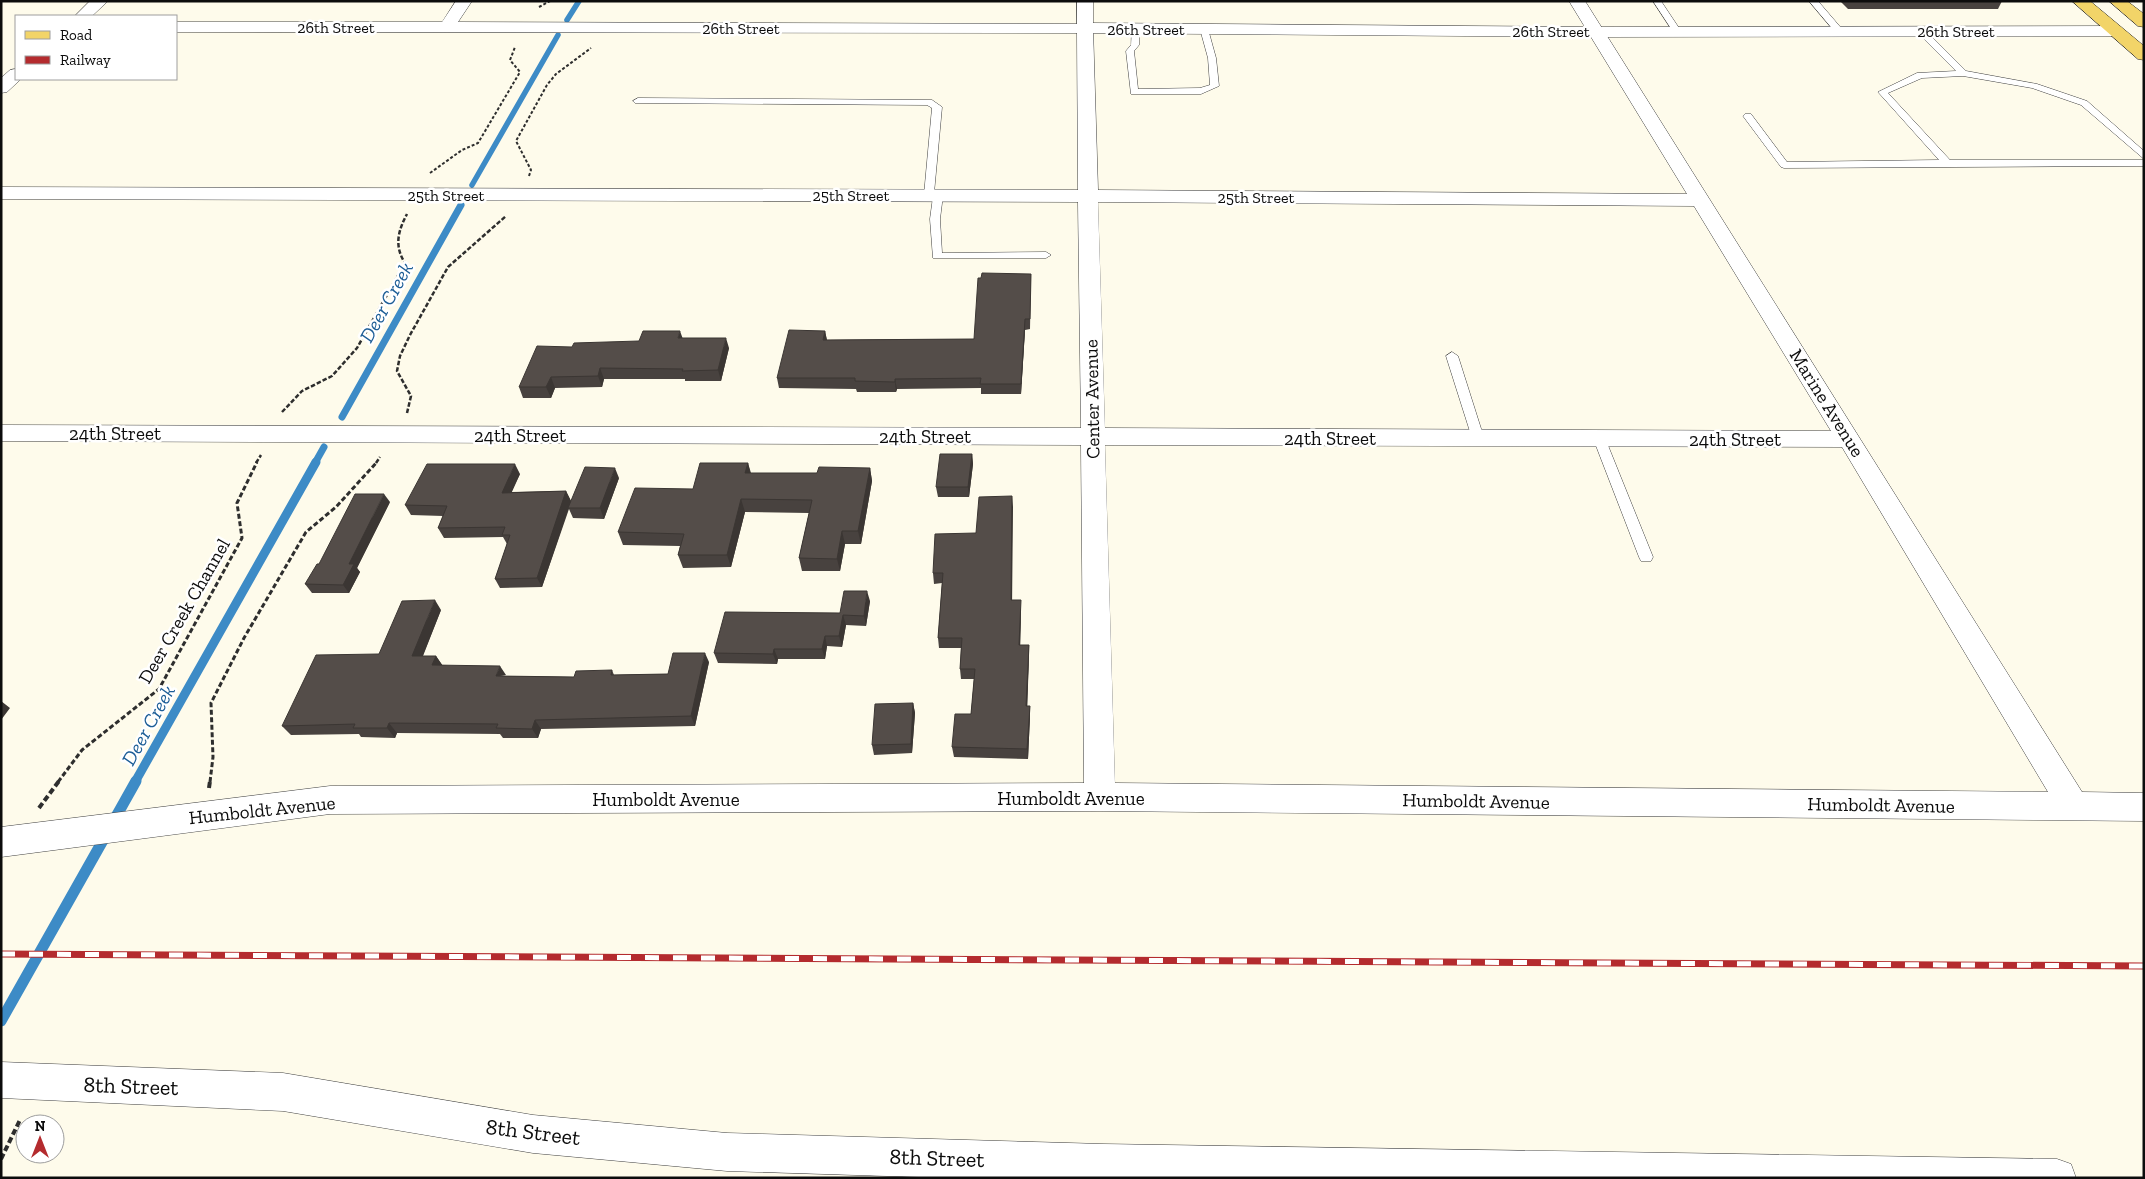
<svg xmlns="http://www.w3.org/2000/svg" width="2145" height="1179" font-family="'Zilla Slab',serif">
	<rect width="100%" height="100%" fill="#fefbeb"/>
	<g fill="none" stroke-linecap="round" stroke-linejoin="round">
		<path stroke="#3d8bc6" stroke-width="5.5" d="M567,20L579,1
			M472,185L558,35"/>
		<path stroke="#3d8bc6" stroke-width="7" d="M342,417L461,205
			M315,463L324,447"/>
		<path stroke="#3d8bc6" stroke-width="9" d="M135,782L316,462"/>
		<path stroke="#3d8bc6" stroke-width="11" d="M113,822L136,781
			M1,1021L106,835"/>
		<g stroke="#3f3f3f" stroke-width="1">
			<path id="service" d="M1653,1H1661L1681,31L1680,33H1674Z
				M1809,1H1818L1842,29V33H1836Z
				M1132,27L1139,29V45L1134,51L1138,89L1200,88L1210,85L1208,58L1200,29L1204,26L1208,29L1216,58L1219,86L1201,94H1131L1126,51L1131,45Z
				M1918,29H1924L1966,71L2037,84L2087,101L2144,151V159L2081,105L2032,88L1963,76L1922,78L1888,93L1950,160H2144V166L1784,168L1781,167L1743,116L1745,114H1751L1787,162L1939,160L1878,92L1917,73L1956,71L1918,33Z
				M638,98L932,100L942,107L934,193L938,192L943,195L940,219L942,253L1046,252L1051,255L1046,258H933L930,219L933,197L929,198L924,195L932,108L927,105L635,103L633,101Z
				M1452,352L1458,356L1484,438L1482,441L1478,442L1472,438L1446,356Z
				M1599,434L1605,438L1653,557L1651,561H1641L1639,557L1593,438Z"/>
		</g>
		<g stroke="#3f3f3f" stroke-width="1">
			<path id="minor" d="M456,1H472L458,22L1091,24L1093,28L1098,190L1687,194L1569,1H1585L2082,792L2144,793V821L1100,811L330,814L1,857V827L330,786L1084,783L1081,445L1,441V425L1081,428L1078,202L1,199V187L1078,190L1077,33L176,32V22H442ZM1098,202L1694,206L1831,431L1105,428ZM1105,445L1842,447L2048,792L1115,783Z"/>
		</g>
		<g stroke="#3f3f3f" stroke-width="1">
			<path id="tertiary" d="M90,1H108L92,16H75Z
				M1077,1H1093V23L1595,27L2115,26L2121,27L2123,31L2121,35L2115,36L1595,37L1085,33L1079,32L1077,28Z
				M16,69V79H21L7,92L1,93V78L10,70Z
				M1,1062L283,1073L533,1115L727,1133L1103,1144L2057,1159L2071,1164L2076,1178H950L727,1171L533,1153L283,1111L1,1098Z"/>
		</g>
		<g stroke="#1d1d1d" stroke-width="1">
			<path id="primary" d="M2072,1H2090L2144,46V60L2138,59Z
				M2109,1H2127L2144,14V27L2138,26Z"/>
		</g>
		<path stroke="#2e2e2e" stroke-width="2" stroke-dasharray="3 2" stroke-linecap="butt" d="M539,7L550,1
			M430,173L462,150L478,143L520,72L510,60L515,47
			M529,176L531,170L516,141L547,85L556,74L591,48"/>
		<path stroke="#2e2e2e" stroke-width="2.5" stroke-dasharray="4.5 2" stroke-linecap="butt" d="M282,412L302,391L332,376L357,348L405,263C394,246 398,231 407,214
			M407,413L411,396L397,371L400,356L410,335L448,267L506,216
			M256,463L261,455
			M376,463L380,457"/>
		<path stroke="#2e2e2e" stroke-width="3" stroke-dasharray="5 2.5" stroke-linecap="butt" d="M58,782L82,750L159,689L242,538L237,503L257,462
			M210,782L213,757L211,703L244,638L306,532L336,507L377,462"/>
		<path stroke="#2e2e2e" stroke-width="4" stroke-dasharray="6 3" stroke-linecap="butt" d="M209,788L210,781
			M39,808L59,781
			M1,1159L20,1120"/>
		<use href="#service" fill="#fff" fill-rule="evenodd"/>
		<use href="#minor" fill="#fff" fill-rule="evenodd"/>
		<use href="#tertiary" fill="#fff" fill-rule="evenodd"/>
		<use href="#primary" fill="#f2d468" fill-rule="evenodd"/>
		<g stroke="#b42b2e" stroke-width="7">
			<path id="rail" d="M1,954L2144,966"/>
		</g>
		<use href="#rail" stroke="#fff" stroke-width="5" stroke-dasharray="14" stroke-linecap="butt"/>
	</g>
	<path fill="#48423f" d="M1840,1H2002L1998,9H1848Z
		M1031,274L1030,329L1025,330L1021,394H981V388L897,389L896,392H857L856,389L779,388L777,378L825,331L827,340L974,339Z
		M682,338L729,348L721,381H685V379H604L602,387L555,388L551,398H523L519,387L572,347Z
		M972,454L973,464L969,497H938L936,487Z
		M748,463L751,473H817L870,468L872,481L861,544H845L840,571H802L799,558L809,513L745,512L731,567L683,568L678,555L680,546L623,545L618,532Z
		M520,474L511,492L566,491L571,501L619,478L604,519L573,518L569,509L542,587L500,588L495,579L507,544L503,537L444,538L438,528L443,516L411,515L405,505Z
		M1012,496V600L1021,610L1020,645H1029V655L1027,706H1030V716L1028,759L954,757L952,747L971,714L974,679H961L960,669L961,648H939L938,638L942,583L934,584L933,573L976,533Z
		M390,502L357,568L360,572L349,593H312L305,584L319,564Z
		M870,601L866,626L846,625L842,647L827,646L825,659H778L777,664L718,663L714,653L840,613Z
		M441,610L423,656H436L442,665L506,676L574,677L612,670L614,675L668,674L709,662L695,726L541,729L538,738H503L500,734L397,733L395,738L361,737L359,734L291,735L282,726L379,654Z
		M913,703L915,713L912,753L874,755L872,745Z"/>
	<path fill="#3b3633" d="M1025,319V330L1021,394V384Z
		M680,331L684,342L678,338Z
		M825,331L827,341L823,340Z
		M726,338L729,348L721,381L718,370Z
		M600,368L604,379L602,387L598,376Z
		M551,377L555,388L551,398L546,387Z
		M895,379L897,389L896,392L895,382Z
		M972,454L973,464L969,497L968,487Z
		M748,463L751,476L745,473Z
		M515,464L520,474L507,503L502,493Z
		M615,468L619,478L604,519L600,508Z
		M870,468L872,481L861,544L858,531Z
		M566,491L571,501L542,587L537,578Z
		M384,494L390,502L357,568L360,572L349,593L343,585L349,564Z
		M1012,496L1013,507L1012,610L1011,600Z
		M741,499L745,512L731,567L727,555Z
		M842,531L845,544L840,571L837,559Z
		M867,591L870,601L866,626L864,616Z
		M435,600L441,610L419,665L412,656Z
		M1021,600V610L1020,655L1019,645Z
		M843,615L846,625L842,647L839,636Z
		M825,636L827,646L825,659L822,649Z
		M1029,645V655L1027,715L1026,706Z
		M774,649L778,659L777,664L773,654Z
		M705,653L709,662L695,726L691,716Z
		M436,656L443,666L432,665Z
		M500,666L506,675L496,676Z
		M1,701L10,708L1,720Z
		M913,703L915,713L912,753L911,744Z
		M1030,706V716L1028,759L1027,749Z
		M535,720L541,729L538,738L532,729Z
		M389,723L397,733L395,738L387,728Z"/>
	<path fill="#544d49" stroke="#3b3633" d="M982,273L1031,274L1030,319H1025L1021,384H980L981,378L895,379V382L855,381V378H777L789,330L825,331L823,340L974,339L978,278H981Z
		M643,331H680L678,338H726L718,370L682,371L683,369L600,368L598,376L551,377L546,387H519L537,346L572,347L574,343L639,341Z
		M940,454H972L968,487H936Z
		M700,463H748L745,473H817L819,467L870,468L858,531H842L837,559L799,558L812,500L741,499L727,555H678L684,534L618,532L635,488L693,489Z
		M427,464H515L502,493L566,491L537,578L495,579L510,535H502L505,527L438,528L447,506L405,505Z
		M585,467L615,468L600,508H568Z
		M355,494H384L349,564H354L343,585L305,584L317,564H319Z
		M1012,496L1011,600H1021L1019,645H1029L1026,706H1030L1027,749L952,747L955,714H971L975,669H960L962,638H938L943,573H933L935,534L976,533L979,497Z
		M844,591H867L864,616L843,615L839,636H825L822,649H774L773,654L714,653L725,612L840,613Z
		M435,600L412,656H436L432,665L500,666L496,676L574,677L576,671L612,670L611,675L668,674L673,653H705L691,716L535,720L532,729L496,728L498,724L389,723L387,728H353L355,724L282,726L316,655L379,654L402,601Z
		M913,703L911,744L872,745L875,704Z"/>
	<g text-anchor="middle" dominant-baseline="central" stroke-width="5" stroke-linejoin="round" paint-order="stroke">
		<g font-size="16" fill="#0c0c0c" stroke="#fff">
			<text x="336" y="27">26th Street</text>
			<text x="741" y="28">26th Street</text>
			<text x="1146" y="29">26th Street</text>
			<text x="1551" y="31">26th Street</text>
			<text x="1956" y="31">26th Street</text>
			<text x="446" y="195">25th Street</text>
			<text x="851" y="195">25th Street</text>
			<text x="1256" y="197">25th Street</text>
		</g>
		<g font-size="19" fill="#0c0c0c" stroke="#fff">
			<text transform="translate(1092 399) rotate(-91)">Center Avenue</text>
			<text transform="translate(1827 403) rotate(58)">Marine Avenue</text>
			<text x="115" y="433">24th Street</text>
			<text x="520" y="435">24th Street</text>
			<text x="925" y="436">24th Street</text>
			<text x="1330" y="438">24th Street</text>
			<text x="1735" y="439">24th Street</text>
			<text transform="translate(184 611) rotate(-60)">Deer Creek Channel</text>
			<text x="1071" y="798">Humboldt Avenue</text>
			<text x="666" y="799">Humboldt Avenue</text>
			<text transform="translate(1476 801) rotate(1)">Humboldt Avenue</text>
			<text transform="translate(1881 805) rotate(1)">Humboldt Avenue</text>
			<text transform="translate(262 810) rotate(-6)">Humboldt Avenue</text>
		</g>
		<g font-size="20" font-style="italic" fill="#1c5d96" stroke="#fff">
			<text transform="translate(386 302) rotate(-61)">Deer Creek</text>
			<text transform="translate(148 725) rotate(-61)">Deer Creek</text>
		</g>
		<g font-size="22" fill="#0c0c0c" stroke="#fff">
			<text transform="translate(131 1086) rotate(2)">8th Street</text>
			<text transform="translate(533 1132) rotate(7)">8th Street</text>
			<text transform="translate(937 1158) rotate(2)">8th Street</text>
		</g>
	</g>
	<rect width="2145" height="1179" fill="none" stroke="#0c0c0c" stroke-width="5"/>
	<rect x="15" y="15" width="162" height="65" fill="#ffffff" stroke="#9e9e9e"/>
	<rect x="25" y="31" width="25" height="8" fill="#f2d468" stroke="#9e9e9e"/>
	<text x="60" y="40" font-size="15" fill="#0c0c0c">Road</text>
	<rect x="25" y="56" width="25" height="8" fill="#b42b2e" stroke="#9e9e9e"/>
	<text x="60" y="65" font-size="15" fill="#0c0c0c">Railway</text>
	<g transform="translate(40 1139)"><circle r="24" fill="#ffffff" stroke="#9e9e9e"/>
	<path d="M0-4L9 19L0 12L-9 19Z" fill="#b42b2e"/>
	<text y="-8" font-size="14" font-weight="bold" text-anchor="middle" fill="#0c0c0c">N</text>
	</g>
</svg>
